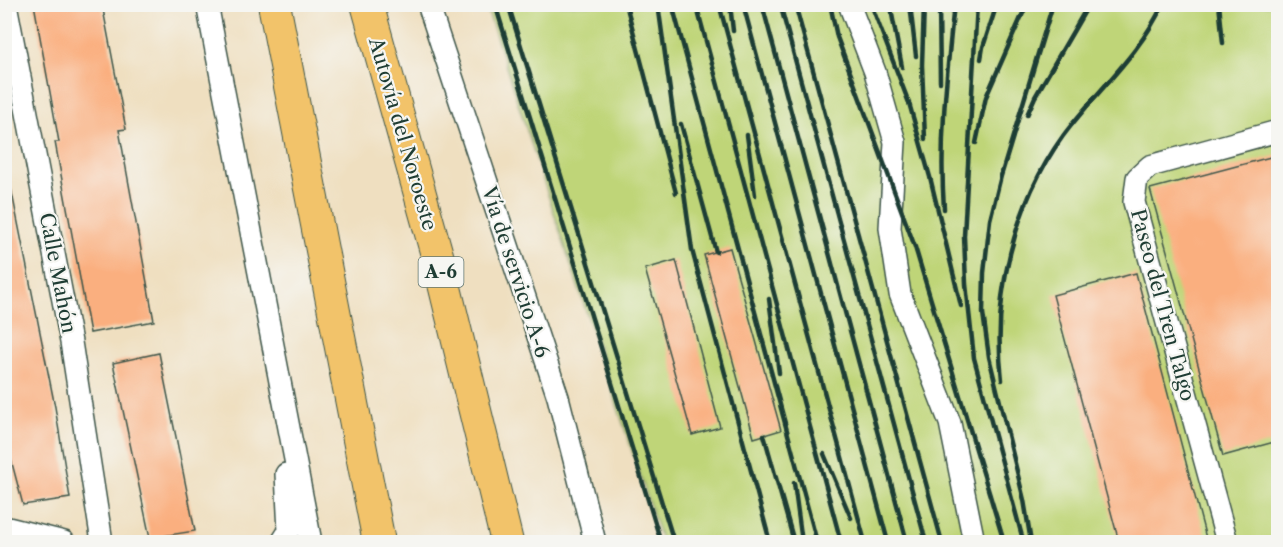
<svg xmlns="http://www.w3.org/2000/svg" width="1283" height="547" font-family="'Libre Caslon Text',serif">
	<rect width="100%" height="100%" fill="#f6f6f2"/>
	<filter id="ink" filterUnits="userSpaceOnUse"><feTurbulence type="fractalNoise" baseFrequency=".0167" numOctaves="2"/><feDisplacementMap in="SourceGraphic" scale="12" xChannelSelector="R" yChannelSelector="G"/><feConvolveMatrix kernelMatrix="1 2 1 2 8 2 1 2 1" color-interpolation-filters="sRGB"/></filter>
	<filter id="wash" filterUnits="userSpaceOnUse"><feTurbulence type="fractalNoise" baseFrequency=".008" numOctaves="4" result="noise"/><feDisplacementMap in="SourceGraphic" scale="24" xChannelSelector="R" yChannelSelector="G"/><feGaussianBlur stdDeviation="1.35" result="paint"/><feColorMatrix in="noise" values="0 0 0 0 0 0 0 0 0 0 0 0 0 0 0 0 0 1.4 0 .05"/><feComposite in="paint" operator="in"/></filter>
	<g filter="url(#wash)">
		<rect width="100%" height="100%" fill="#efdfc0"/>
		<path fill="#bfd578" stroke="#6f8956" stroke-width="1.5" d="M486,5H1278V542H662Z"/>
		<g id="blocks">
			<path fill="#faaf7f" d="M34,4H102L126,129L119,130L154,321L90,333L55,142H59Z
				M1278,155V441L1223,456L1150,189Z
				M4,173H8L55,407L70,498L23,505L4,433Z
				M730,248L781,430L754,438L704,255Z
				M676,260L720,427L692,435L645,269Z
				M1136,273L1207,542H1119L1053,295Z
				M159,353L195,531L150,538L113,363Z"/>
		</g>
	</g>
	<g filter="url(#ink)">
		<use href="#blocks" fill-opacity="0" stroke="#3e5549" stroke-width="1.5"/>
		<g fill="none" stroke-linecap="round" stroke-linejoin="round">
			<g stroke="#3e5549" stroke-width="24">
				<path id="minor" d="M6,4L71,342L102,542
					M207,4L311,542
					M428,4L558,397L595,542
					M849,4L875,72L895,142L890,228L900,294L950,423L974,542
					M4,527L64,542
					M282,542L289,531L286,474
					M1227,542L1134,202L1137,178L1150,166L1278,131"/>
			</g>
			<g stroke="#3e5549" stroke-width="34">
				<path id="highway" d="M274,4L379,542
					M367,4L437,255L507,542"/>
			</g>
			<use href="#minor" stroke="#fff" stroke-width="21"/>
			<use href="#highway" stroke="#f2c36a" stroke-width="32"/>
			<path stroke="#1f3d34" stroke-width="4.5" d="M495,4L661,542
				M508,4L674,542
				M626,4L676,193
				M658,4L692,250L770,542
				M672,4L817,542
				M696,4L841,542
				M719,4L865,542
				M730,4L733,31
				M743,4L888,542
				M762,4L907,542
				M780,4L926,542
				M795,4L942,542
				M830,4L837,37L915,247L1004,542
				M871,4L909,103L930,177L961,306
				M890,4L902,67
				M910,4L916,56
				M924,4L922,65L925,139
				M939,4L940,82
				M977,4L964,236L966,284L974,358L1023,540
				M1219,4L1223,43
				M981,59L983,47L997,4
				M1027,115L1035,97L1089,4
				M681,124L716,252
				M747,135L755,195
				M976,143L986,97L1027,4
				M944,209C939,140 947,73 954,4
				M769,299L779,373
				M1002,380C992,297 1014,204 1063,136C1096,91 1139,56 1163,4
				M764,435L794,542
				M824,454L851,518
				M794,483L802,542
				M1031,542L1024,500L989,357L983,313L984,273L990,220L1001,176L1053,4"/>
		</g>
	</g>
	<g text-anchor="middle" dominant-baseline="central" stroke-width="4.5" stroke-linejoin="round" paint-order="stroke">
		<rect fill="#f6f6f2" stroke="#60746d" stroke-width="1.5" x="418.5" y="257" width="45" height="30" rx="4.5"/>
		<g font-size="18" font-weight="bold" fill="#1f3d34">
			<text x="441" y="272">A-6</text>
		</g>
		<g font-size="20" fill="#1f3d34" stroke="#f6f6f2">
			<text transform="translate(403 134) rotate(74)">Autovía del Noroeste</text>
			<text transform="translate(516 272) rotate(72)">Vía de servicio A-6</text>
			<text transform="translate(58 273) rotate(79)">Calle Mahón</text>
			<text transform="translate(1163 305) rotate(75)">Paseo del Tren Talgo</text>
		</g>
	</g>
	<rect width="1283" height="547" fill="none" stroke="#f6f6f2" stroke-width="24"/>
</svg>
